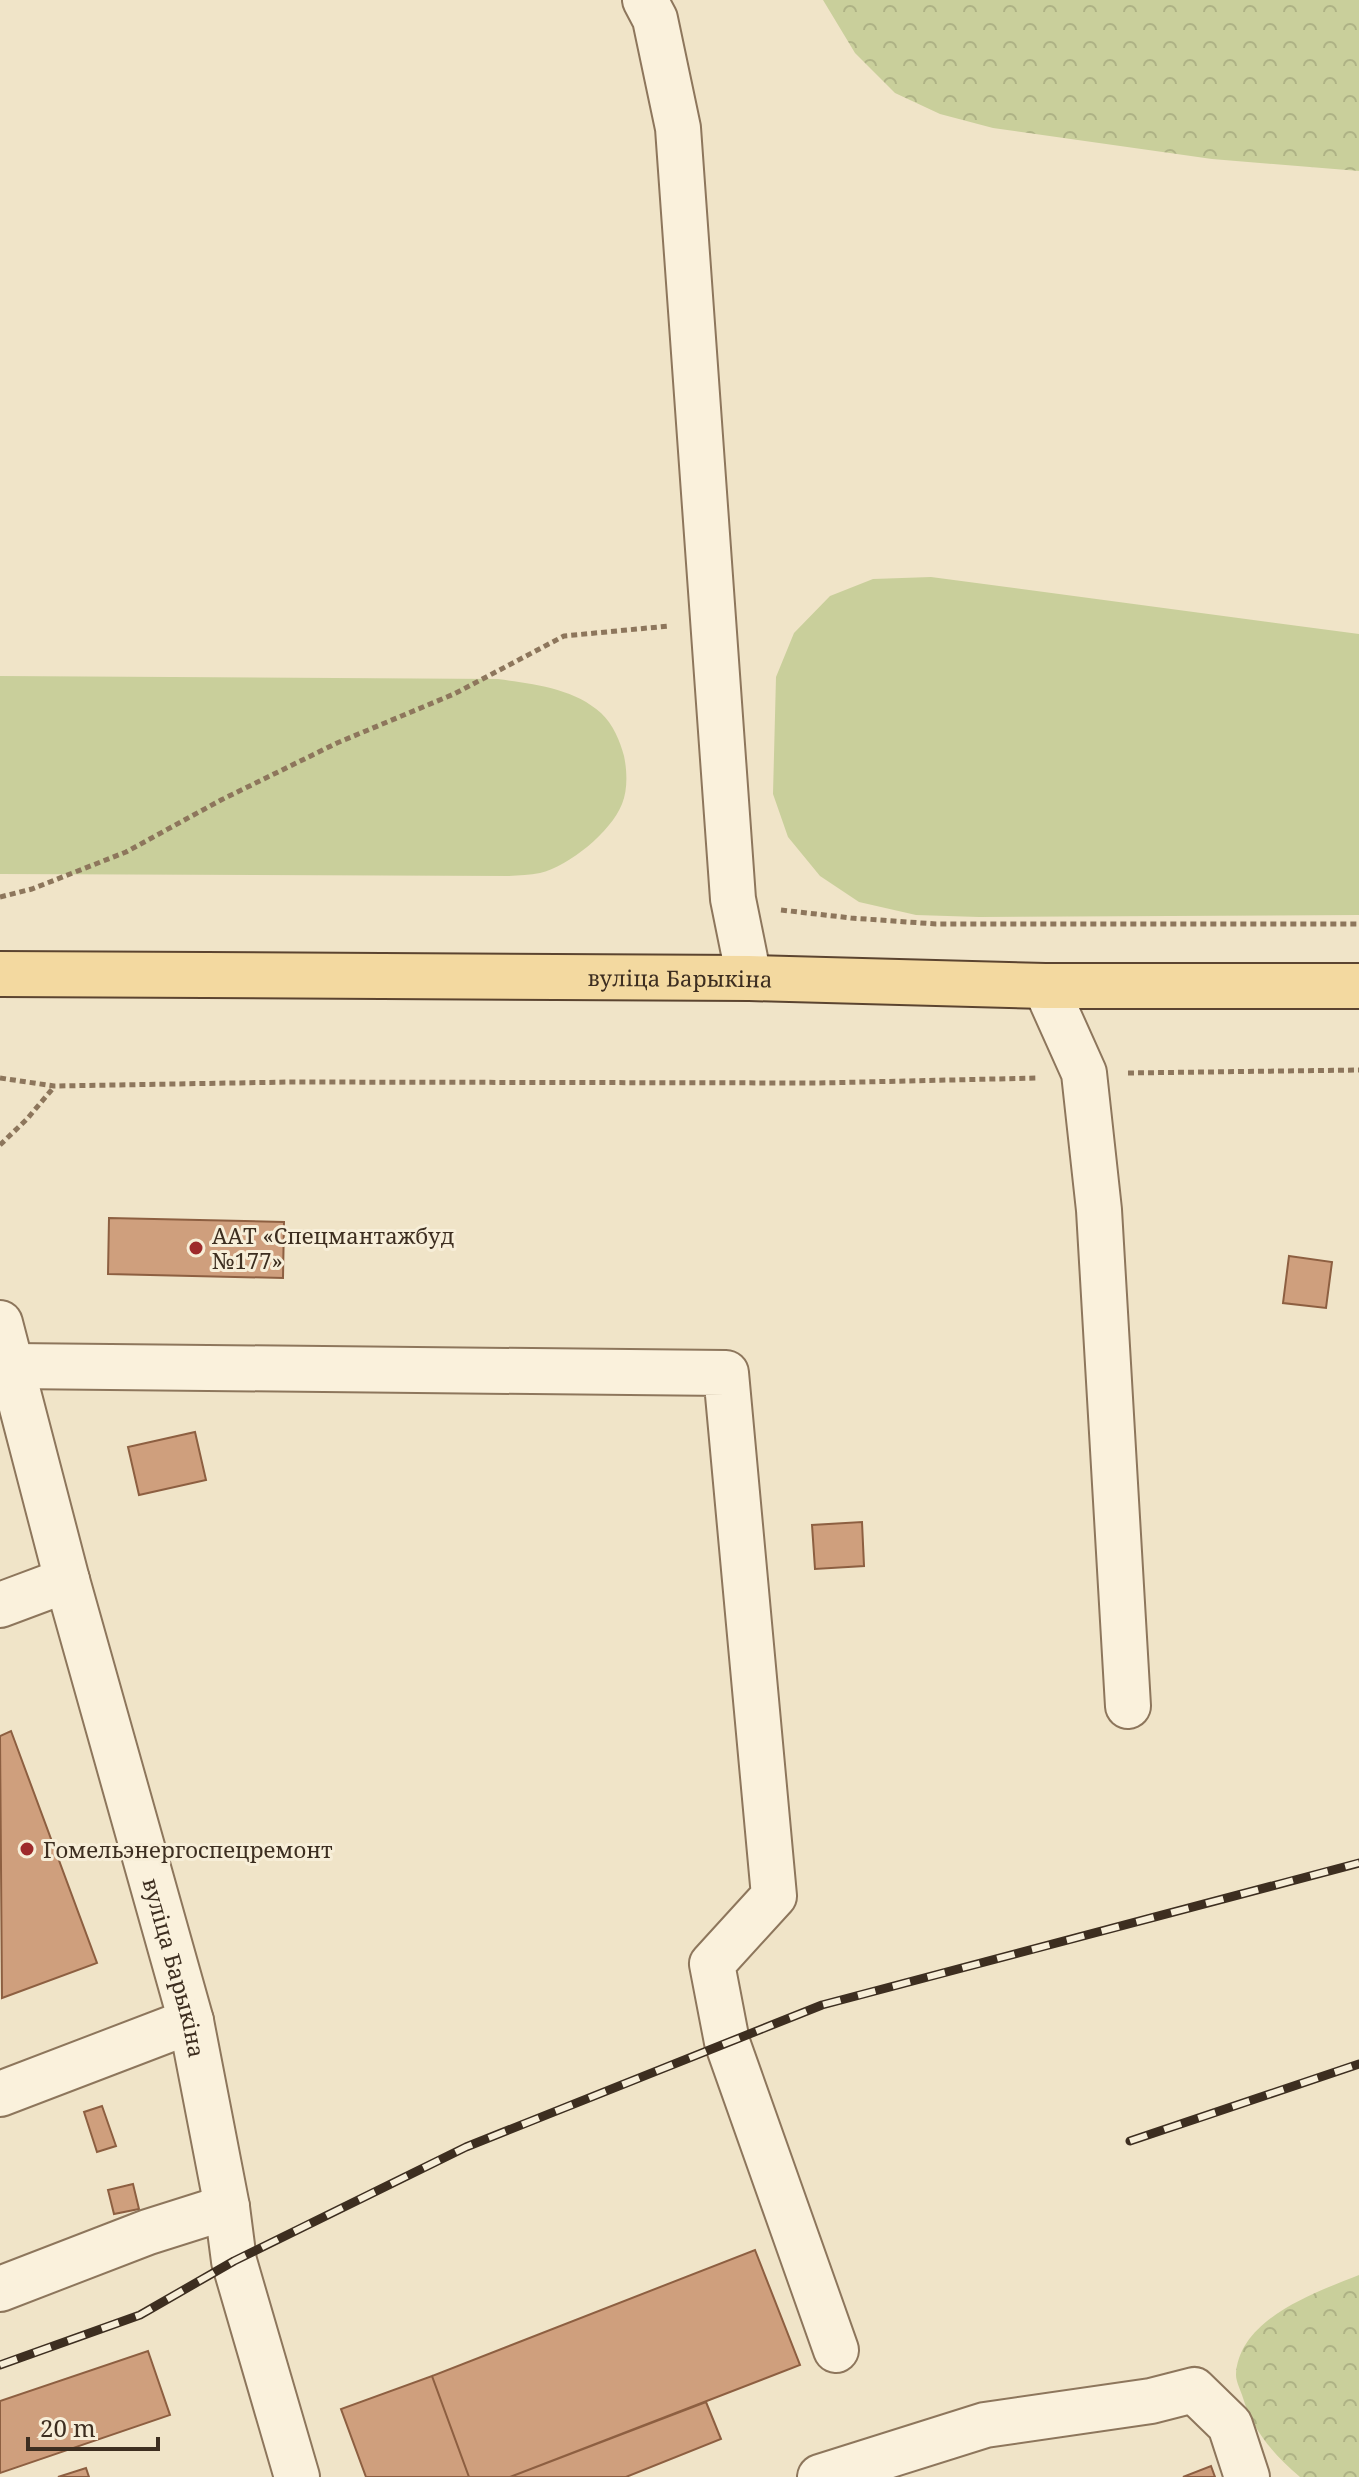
<svg xmlns="http://www.w3.org/2000/svg" width="1359" height="2477" font-family="'Noto Serif',serif">
	<defs>
		<pattern id="forest-crowns" width="20" height="18" patternUnits="userSpaceOnUse" patternTransform="scale(2)"><rect width="20" height="18" fill="#c9cf9b"/><path d="M2 6a3 3 0 1 1 6 0M12 15a3 3 0 1 1 6 0" fill="none" stroke="#aeb285"/></pattern>
	</defs>
	<rect width="100%" height="100%" fill="#f0e4c8"/>
	<path fill="#c9cf9b" d="M931,577L1359,634V915L979,917L916,915L859,902L820,876L788,837L773,794L776,677L794,633L830,596L873,579Z
		M0,676L498,679C533,684 574,688 601,713C613,724 620,741 624,756C627,770 628,790 622,804C611,832 569,866 540,873C530,875 519,875 509,876L0,874Z"/>
	<path fill="url(#forest-crowns)" d="M823,0H1359V171L1212,159L993,128L940,114L895,93L855,53Z
		M1359,2275V2477H1300C1275,2456 1253,2431 1243,2398C1241,2391 1236,2382 1236,2375C1238,2319 1316,2292 1359,2275Z"/>
	<path fill="#cf9f7d" stroke="#8d5f41" stroke-width="2" d="M109,1218L284,1222L283,1278L108,1274Z
		M1289,1256L1332,1262L1326,1308L1283,1303Z
		M195,1432L206,1480L139,1495L128,1447Z
		M862,1522L864,1566L815,1569L812,1525Z
		M11,1731L97,1963L2,1998L0,1736Z
		M102,2106L116,2146L97,2152L84,2112Z
		M133,2184L139,2209L114,2214L108,2190Z
		M755,2250L800,2365L510,2477H469L432,2376Z
		M148,2351L170,2415L0,2473V2401Z
		M432,2376L469,2477H366L341,2409Z
		M706,2402L721,2439L626,2477H510Z
		M1211,2466L1215,2477H1183Z
		M86,2468L89,2477H58Z"/>
	<g fill="none" stroke-linecap="round" stroke-linejoin="round">
		<g stroke="#8d765c" stroke-width="48">
			<g id="minor">
				<path d="M645,0L655,19L678,128L733,899L749,978"/>
				<path d="M1045,986L1084,1073L1099,1210L1128,1706"/>
				<path id="s1" d="M0,1323L67,1580L191,2021L227,2207L234,2261L297,2477"/>
				<path d="M13,1366L726,1373L774,1896L712,1964L727,2042L836,2350"/>
				<path d="M0,1605L67,1580"/>
				<path d="M0,2094L191,2021"/>
				<path d="M0,2289L148,2232L227,2207"/>
				<path d="M820,2477L985,2425L1151,2401L1194,2390L1230,2425L1247,2477"/>
			</g>
		</g>
		<g stroke="#5b4430" stroke-width="48">
			<g id="major">
				<path id="s2" d="M0,974L749,978L1045,986H1359"/>
			</g>
		</g>
		<path stroke="#8d765c" stroke-width="5" stroke-dasharray="6 4" stroke-linecap="butt" d="M0,897L32,889L126,852L221,800L337,743L454,694L564,636L669,626
			M781,910L851,918L936,924H1359
			M1128,1073L1359,1070
			M0,1078L54,1086L292,1082L819,1083L1038,1078
			M0,1145L27,1119L54,1087"/>
		<use href="#minor" stroke="#faf1dc" stroke-width="44"/>
		<use href="#major" stroke="#f3d9a0" stroke-width="44"/>
		<g stroke="#3d2e20" stroke-width="9">
			<path id="rail" d="M1130,2141L1359,2064
				M0,2365L140,2315L234,2261L466,2147L822,2005L1359,1863"/>
		</g>
		<use href="#rail" stroke="#f7eed8" stroke-width="6" stroke-dasharray="18" stroke-linecap="butt"/>
	</g>
	<g fill="#9e2a2b" stroke="#f7eed8" stroke-width="3">
		<circle cx="196" cy="1248" r="8"/>
		<circle cx="27" cy="1849" r="8"/>
	</g>
	<g text-anchor="middle" dominant-baseline="central" stroke-width="6" stroke-linejoin="round" paint-order="stroke">
		<g font-size="22" fill="#3d2e20" stroke="#f7eed8">
			<text stroke="none"><textPath href="#s2" startOffset="680">вуліца Барыкіна</textPath></text>
			<text stroke="none"><textPath href="#s1" startOffset="668">вуліца Барыкіна</textPath></text>
		</g>
		<g font-size="22" fill="#3d2e20" stroke="#f7eed8" text-anchor="start">
			<text x="212" y="1235">ААТ «Спецмантажбуд<tspan x="212" dy="25">№177»</tspan></text>
			<text x="43" y="1849">Гомельэнергоспецремонт</text>
		</g>
	</g>
	<path d="M28 2437v12h130v-12" fill="none" stroke="#3d2e20" stroke-width="4"/>
	<text x="40" y="2437" font-size="24" fill="#3d2e20" stroke="#f7eed8" stroke-width="6" paint-order="stroke">20 m</text>
</svg>
